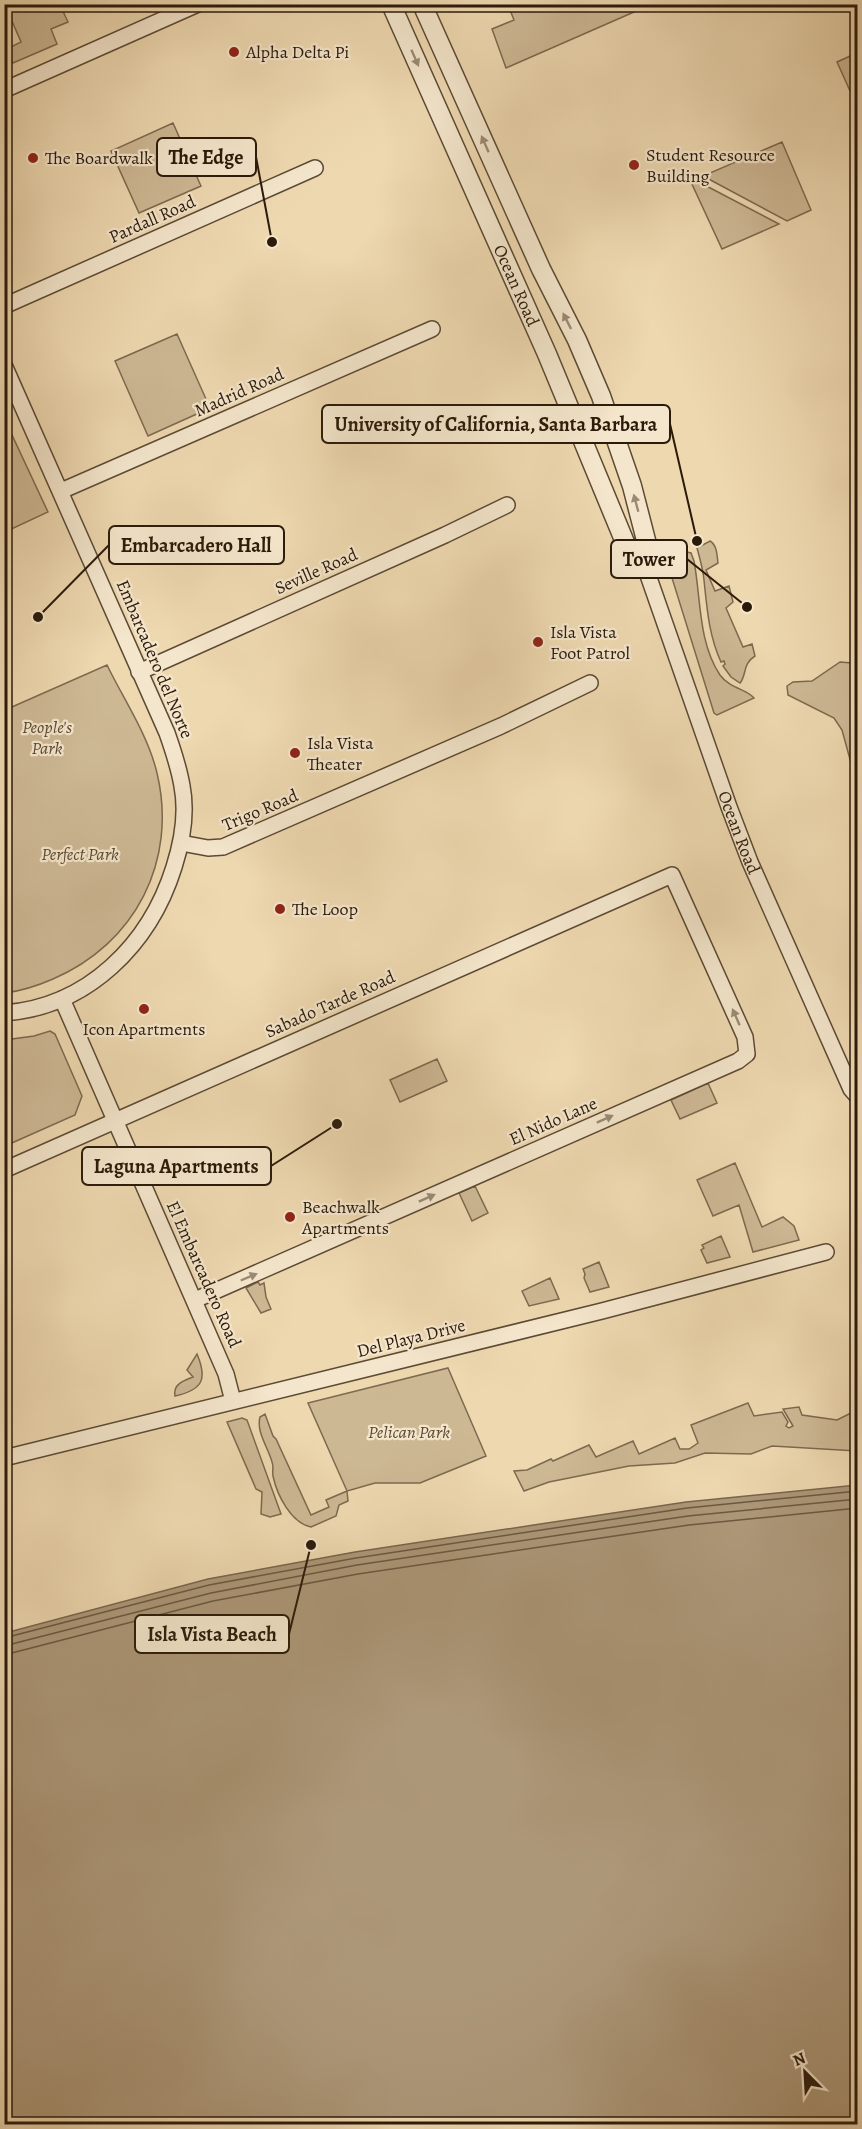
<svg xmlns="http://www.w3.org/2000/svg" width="862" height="2129" font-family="Alegreya,serif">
	<rect width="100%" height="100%" fill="#eed8b0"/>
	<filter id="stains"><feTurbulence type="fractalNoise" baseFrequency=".00333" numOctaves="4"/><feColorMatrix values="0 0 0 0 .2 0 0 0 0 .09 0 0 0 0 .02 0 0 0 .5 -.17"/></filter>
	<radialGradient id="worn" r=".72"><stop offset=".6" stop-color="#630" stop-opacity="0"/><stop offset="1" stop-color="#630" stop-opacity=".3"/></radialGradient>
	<path fill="#cdb894" stroke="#7c694f" stroke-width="1.5" d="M5,5H60L68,22L51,29L57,44L13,63L10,57L5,60V50L21,42Z
		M523,5V4L650,5L506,68L492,29L514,20L510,10Z
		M857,53V101L855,102L837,62Z
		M173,123L201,186L139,213L111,151Z
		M782,142L811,210L787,221L703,176Z
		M695,180L779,224L722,249L691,182Z
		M177,334L210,408L148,436L115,361Z
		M5,420L48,512L5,532H4Z
		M710,541C717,545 717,555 718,563L706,570L715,591L729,586L733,602L726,608L743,647L752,644L755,656C742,664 747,675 740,683L731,677L723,666L725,664L724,661L721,662C709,636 707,609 704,580C703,569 700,559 697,548Z
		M687,552L691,553L694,561C701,598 698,642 720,675C730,689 747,689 754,698L717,715L714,713L667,562Z
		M840,662L852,663L857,673V785L842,730L834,718L788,695L787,686L793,682L812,681Z
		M107,665C124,700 148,735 157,773C178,861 135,944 53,979C37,986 21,991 5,993V710Z
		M50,1031L55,1034L82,1096L75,1115L5,1146V1040L34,1036Z
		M437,1059L447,1081L400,1102L390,1080Z
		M708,1083L717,1103L680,1119L671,1100Z
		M735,1163L762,1227L783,1217L794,1226L799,1240L753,1252L739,1205L713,1216L697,1180Z
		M475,1186L488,1213L472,1221L459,1193Z
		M721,1236L730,1257L707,1263L701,1250L704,1248L702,1245Z
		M599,1262L609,1287L590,1292L584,1278L585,1274L583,1269Z
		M550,1278L559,1299L529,1306L522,1291Z
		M258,1282L260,1285L264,1283L266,1297L271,1309L261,1313L246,1288Z
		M197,1354C208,1380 202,1390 175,1396C173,1384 183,1381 193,1377L187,1370Z
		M448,1368L486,1456L420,1483H375L347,1491L348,1501L339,1505L336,1516L311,1527C291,1523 277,1495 273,1476C272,1471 274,1467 272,1462C268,1447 256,1432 260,1417L265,1414L273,1436L276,1439L311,1515L329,1507L326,1500L347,1491L308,1403Z
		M748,1403L754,1416L782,1412L788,1422L786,1426L789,1428L793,1426L783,1409L799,1407L802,1415L837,1420L857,1410V1451L772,1446L751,1454L705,1453L675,1463L629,1466L549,1482L524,1491L514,1471L527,1470L551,1459L553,1461L589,1445L596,1457L633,1441L639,1454L675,1438L680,1449H689L698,1443L691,1425Z
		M242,1418L247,1420L281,1514L270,1517L261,1514L262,1492L256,1489L227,1422Z"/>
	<path fill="#ac9778" stroke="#78654c" stroke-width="1.5" d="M857,1485V2124H5V1633L208,1579L355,1552L686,1502Z"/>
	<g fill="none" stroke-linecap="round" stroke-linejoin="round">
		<path stroke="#6c5841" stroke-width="1.5" d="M4,1638L209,1585L356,1558L687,1508L858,1491
			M4,1646L211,1593L357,1565L688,1516L858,1499
			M4,1655L213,1601L358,1574L689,1525L858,1508"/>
		<g stroke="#5c4a34" stroke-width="18">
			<g id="minor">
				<path d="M4,90L198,4"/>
				<path d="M4,306L315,168"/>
				<path d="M4,365L167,733C173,750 179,768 182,786C187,812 182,842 174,867C150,944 88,1007 4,1013"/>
				<path d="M61,491L432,329"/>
				<path id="s1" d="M642,558L729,807L750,862L851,1089L858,1097"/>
				<path d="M139,672L445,535L507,505"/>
				<path d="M181,843L208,848L223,847L501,726L590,683"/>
				<path d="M62,999L226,1374L233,1401"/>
				<path d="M4,1170L672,875L745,1037L747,1054L738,1061L195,1300"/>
				<path d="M4,1458L602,1311L826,1252"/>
			</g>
		</g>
		<g stroke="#5c4a34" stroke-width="21">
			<g id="tertiary">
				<path id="s2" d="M391,4L547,354L631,557L642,558L648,548L632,486L601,396L577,340L541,269L422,4"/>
			</g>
		</g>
		<use href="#minor" stroke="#f4e6cc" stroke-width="15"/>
		<use href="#tertiary" stroke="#f4e6cc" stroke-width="18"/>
	</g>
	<defs><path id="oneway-solid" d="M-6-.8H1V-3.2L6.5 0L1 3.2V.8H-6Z" transform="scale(1.5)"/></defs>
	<g fill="#9a8a75">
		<use href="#oneway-solid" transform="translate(415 58) rotate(66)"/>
		<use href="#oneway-solid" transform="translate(485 144) rotate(-114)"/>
		<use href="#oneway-solid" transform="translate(567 321) rotate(-117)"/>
		<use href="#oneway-solid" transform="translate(636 503) rotate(-105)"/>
		<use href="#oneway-solid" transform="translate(736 1017) rotate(-114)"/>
		<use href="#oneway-solid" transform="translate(605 1119) rotate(-24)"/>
		<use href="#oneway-solid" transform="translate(427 1198) rotate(-24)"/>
		<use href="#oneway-solid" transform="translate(249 1277) rotate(-23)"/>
	</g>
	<g fill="#8f2418" stroke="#f4e6cc" stroke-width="2">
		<circle cx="234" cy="52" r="6"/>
		<circle cx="33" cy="158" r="6"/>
		<circle cx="634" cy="165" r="6"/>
		<circle cx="538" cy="642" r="6"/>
		<circle cx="295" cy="753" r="6"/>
		<circle cx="280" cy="909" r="6"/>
		<circle cx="144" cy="1009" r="6"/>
		<circle cx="290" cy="1217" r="6"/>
	</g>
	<g text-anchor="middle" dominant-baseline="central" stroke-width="4.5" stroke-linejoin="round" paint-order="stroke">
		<g font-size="18" fill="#2b1a0a" stroke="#f4e6cc" text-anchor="start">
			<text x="246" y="52">Alpha Delta Pi</text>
			<text x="646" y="155">Student Resource<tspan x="646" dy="21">Building</tspan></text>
			<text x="45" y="158">The Boardwalk</text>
			<text x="550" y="632">Isla Vista<tspan x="550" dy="21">Foot Patrol</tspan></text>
			<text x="307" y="743">Isla Vista<tspan x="307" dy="21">Theater</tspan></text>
			<text x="292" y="909">The Loop</text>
			<text x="144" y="1029" text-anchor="middle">Icon Apartments</text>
			<text x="302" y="1207">Beachwalk<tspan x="302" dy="21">Apartments</tspan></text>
		</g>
		<g font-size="18" fill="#2b1a0a" stroke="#f4e6cc">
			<text transform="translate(152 219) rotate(-24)">Pardall Road</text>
			<text stroke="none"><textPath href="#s2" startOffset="308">Ocean Road</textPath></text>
			<text transform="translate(239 392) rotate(-24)">Madrid Road</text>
			<text transform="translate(316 571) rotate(-24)">Seville Road</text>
			<text transform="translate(155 659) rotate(67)">Embarcadero del Norte</text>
			<text transform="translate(260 810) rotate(-23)">Trigo Road</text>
			<text stroke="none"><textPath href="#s1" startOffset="291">Ocean Road</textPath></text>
			<text transform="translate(330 1004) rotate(-24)">Sabado Tarde Road</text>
			<text transform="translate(553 1121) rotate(-24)">El Nido Lane</text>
			<text transform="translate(204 1274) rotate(66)">El Embarcadero Road</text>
			<text transform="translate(411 1338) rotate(-14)">Del Playa Drive</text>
		</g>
		<g font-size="18" font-style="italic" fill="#5c4933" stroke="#f4e6cc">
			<text x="47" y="727">People's<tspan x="47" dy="21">Park</tspan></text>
			<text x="80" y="854">Perfect Park</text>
			<text x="409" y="1432">Pelican Park</text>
		</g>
	</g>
	<path fill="none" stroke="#2b1a0a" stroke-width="2" d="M272 242L256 157M697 541L670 424M38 617L109 545M747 607L687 559M337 1124L271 1166M311 1545L289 1634"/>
	<g fill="#2b1a0a" stroke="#f4e6cc" stroke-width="2">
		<circle cx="272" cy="242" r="6"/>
		<circle cx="697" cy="541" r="6"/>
		<circle cx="38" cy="617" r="6"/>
		<circle cx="747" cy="607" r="6"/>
		<circle cx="337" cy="1124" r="6"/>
		<circle cx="311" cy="1545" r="6"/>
	</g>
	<g fill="#f4e6cc" stroke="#2b1a0a" stroke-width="2">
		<rect x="157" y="138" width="99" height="38" rx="6"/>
		<rect x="322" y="405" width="348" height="38" rx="6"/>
		<rect x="109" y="526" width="175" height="38" rx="6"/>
		<rect x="611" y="540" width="76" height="38" rx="6"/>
		<rect x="82" y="1147" width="189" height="38" rx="6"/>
		<rect x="135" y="1615" width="154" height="38" rx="6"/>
	</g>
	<g font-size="20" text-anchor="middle" font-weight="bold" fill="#2b1a0a">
		<text x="206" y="164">The Edge</text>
		<text x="496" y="431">University of California, Santa Barbara</text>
		<text x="196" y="552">Embarcadero Hall</text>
		<text x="649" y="566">Tower</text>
		<text x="176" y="1173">Laguna Apartments</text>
		<text x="212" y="1641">Isla Vista Beach</text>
	</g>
	<rect width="862" height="2129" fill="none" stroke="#eed8b0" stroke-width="24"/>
	<rect x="6" y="6" width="850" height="2117" fill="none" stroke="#2b1a0a" stroke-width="3"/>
	<rect x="12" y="12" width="838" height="2105" fill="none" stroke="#2b1a0a" stroke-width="1.5"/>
	<g transform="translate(805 2072) rotate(336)" stroke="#f4e6cc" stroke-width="4.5" paint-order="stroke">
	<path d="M0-4.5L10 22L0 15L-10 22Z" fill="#2b1a0a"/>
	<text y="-9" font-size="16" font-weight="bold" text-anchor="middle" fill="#2b1a0a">N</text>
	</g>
	<rect width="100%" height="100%" filter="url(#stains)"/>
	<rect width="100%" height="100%" fill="url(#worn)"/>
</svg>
